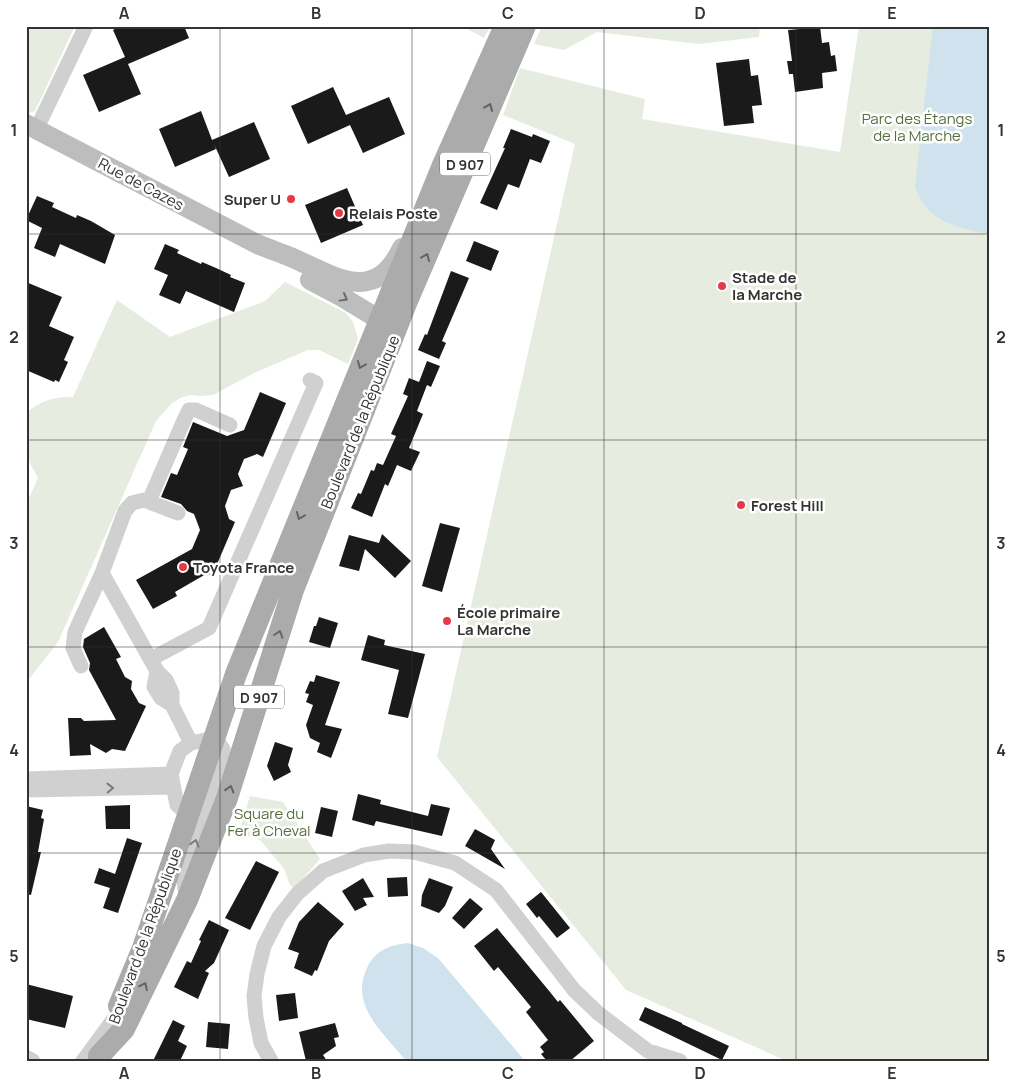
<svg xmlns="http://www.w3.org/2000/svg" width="1015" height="1087" font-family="Manrope,sans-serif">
	<rect width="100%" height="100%" fill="#fff"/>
	<path fill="#e6ecdf" d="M26,26H75L35,111L27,114Z
		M462,26H490L484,38Z
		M542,26H760L759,37L699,44L597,32L564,50L534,44Z
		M859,26H989V1061H787L626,990L437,757L575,144L503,115L520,68L645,99L642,119L840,152Z
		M285,282L346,313L353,322L358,339L348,364L319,350H308L254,373L213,395L201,396L190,395L180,398L171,404L156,421L58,642L29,679L26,680V505L38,478L26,456V413C42,400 53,397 73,397L117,300L170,337L265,301Z
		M250,796L283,802L320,859L294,889L289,883L285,870L261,841L251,836L237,839Z"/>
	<path fill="#cfe2ee" d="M933,26H989V234C957,228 926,221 915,187Z
		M408,943L423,948L438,958L525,1061H406C384,1033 349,1006 367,968C375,950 390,945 408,943Z"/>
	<path fill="#1a1a1a" d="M120,26H184L189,38L128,64L141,94L99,112L83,75L125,57L113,30Z
		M800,26H820L822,43L829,42L831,56L835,55L837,71L822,73L823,88L795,92L793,74H789L787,61H792L788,30L800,29Z
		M749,59L751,76L758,75L762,105L752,106L754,123L724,126L716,63Z
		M333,87L346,115L389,97L405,134L363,153L350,125L308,144L291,106Z
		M201,111L212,140L254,122L270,159L229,177L214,144L216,149L175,167L159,129Z
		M511,129L532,137L533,134L550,141L541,163L530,159L519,188L508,184L497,210L480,203L505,148H503Z
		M347,188L363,225L321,243L305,205Z
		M37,196L54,203L52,207L76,218L77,215L91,221L115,235L105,264L60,244L55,257L34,248L42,228L26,220Z
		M474,241L499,251L491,271L466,261Z
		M165,244L179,250L177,253L201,264L202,262L216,268L231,275L230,277L245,283L234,312L186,291L180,304L159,295L168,275L154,269Z
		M451,271L469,278L442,341L446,343L439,359L418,350L425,334L427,335Z
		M26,282L62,297L49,326L74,337L64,360L68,362L59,382L55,380L54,382L26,370Z
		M427,361L440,366L431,387L427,385L417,411L423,414L409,448L420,452L411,471L397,465L388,486L385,484L372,517L351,508L358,493L361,494L371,470L374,471L377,463L383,465L396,436L391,434L408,396L403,394L409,378L419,382Z
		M260,392L286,403L263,457L257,454L244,459L238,474L243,486L231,490L225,506L229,519L235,522L212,576L206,574L175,592L177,596L153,609L136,580L192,549L200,530L194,514L187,511L181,504L161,497L171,473L177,475L188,449L183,447L193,422L227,436L244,430Z
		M440,523L460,528L442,592L422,586Z
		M382,534L411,561L395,578L365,549L359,571L339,566L349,535L379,543Z
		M319,617L338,623L330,648L309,642L314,626H316Z
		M104,627L121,657L116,659L125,677L132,681L131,689L139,703L146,706L125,751L112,749L106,753L90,744L91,755L70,756L68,718H81L84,721L116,720L89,670L90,663L83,647L84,639Z
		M368,635L385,640L384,645L425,654L408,718L388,714L399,670L361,660Z
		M316,675L340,682L325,725L342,729L331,758L317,752L320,743L310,738L306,725L313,705L306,702L309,694L305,693L310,681L314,682Z
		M275,742L293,748L288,765L291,772L274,781L267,766Z
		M358,794L381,800L380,804L428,816L431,804L450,808L442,836L376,821L374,826L352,820Z
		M130,805V829H106L105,806Z
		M26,806L43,810L41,818L44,819L38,852H41L31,895L26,894Z
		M321,807L338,811L332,837L315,833Z
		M475,829L495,840L491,849L505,869L465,846Z
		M127,838L142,843L118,913L103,908L110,888L94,883L99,868L115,874Z
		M256,861L279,872L250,930L225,918Z
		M407,877L408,896L388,897L387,878Z
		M363,878L374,897L363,898L367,905L355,911L342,891Z
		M429,878L453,887L445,906L439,913L421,906L422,895Z
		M541,892L570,928L557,938L539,916L537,918L526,904Z
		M470,898L483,909L464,929L452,918Z
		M318,902L344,924L329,941L317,971L315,970L312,976L294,968L299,953L288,949L299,922Z
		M209,920L229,930L214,963L205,971L209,973L198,999L174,987L187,961L191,963L201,941L199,940Z
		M497,928L550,992L558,1002L560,1000L594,1041L570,1061H547L541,1054L544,1052L540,1047L548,1040L526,1012L531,1007L498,967L494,971L474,946Z
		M26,984L73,996L65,1028L26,1019Z
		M295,993L298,1018L279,1021L276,995Z
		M645,1007L682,1023V1024L729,1046L722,1060L639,1020Z
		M173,1020L185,1026L178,1041L187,1046L180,1061H153Z
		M208,1022L230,1024L228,1049L206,1047Z
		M335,1023L339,1037L334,1038L336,1046L323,1055L327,1061H306L299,1032Z"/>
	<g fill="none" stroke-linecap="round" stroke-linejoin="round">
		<path stroke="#d0d0d0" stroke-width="15" d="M36,130L86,26
			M149,501L185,418L189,410H196L230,425
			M178,513L144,500L132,503L125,511L102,573L157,671L166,680L172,693V705L191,743
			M151,659L209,628L316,383L310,380
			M81,666L73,648L75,632L102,573
			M157,671L154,687L161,698L172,705
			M26,779L171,774
			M26,790L173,787
			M185,889L184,879L202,819L223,762V749L215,738L191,743L180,751L171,774L177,805L189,815L216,826
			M26,1057L33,1061
			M83,1061L113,1020
			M271,1061L261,1043L256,1018L254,996L257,974L264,946L279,917L297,894L323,871L364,855L389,851L414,852L455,863L496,890L574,990L598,1013L648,1051L680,1061"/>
		<path stroke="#bdbdbd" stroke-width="20" d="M26,124L257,244C269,249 281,253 293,258C335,277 375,305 402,248
			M310,280L342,297L380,320L394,326"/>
		<path stroke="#ababab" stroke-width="22" d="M119,1006L143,948L236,674L443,165L505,26
			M99,1056L124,1029L187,900L227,798L293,590L407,301L525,26"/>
	</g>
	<defs><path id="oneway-chevron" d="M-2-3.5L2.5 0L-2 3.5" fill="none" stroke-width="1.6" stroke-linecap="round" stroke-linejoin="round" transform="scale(1.25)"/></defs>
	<g stroke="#636363">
		<use href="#oneway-chevron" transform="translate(489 107) rotate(-67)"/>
		<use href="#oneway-chevron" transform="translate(426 257) rotate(-67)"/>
		<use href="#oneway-chevron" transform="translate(361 365) rotate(112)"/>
		<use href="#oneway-chevron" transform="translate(300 516) rotate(112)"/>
		<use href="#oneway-chevron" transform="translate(279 634) rotate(-72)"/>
		<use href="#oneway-chevron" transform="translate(230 789) rotate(-73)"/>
		<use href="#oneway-chevron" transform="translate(144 986) rotate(-64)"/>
	</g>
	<use stroke="#6a6a6a" href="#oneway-chevron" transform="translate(344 298) rotate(29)"/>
	<g stroke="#7a7a7a">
		<use href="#oneway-chevron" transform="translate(110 788) rotate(-1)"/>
		<use href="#oneway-chevron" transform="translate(195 843) rotate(-74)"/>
	</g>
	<path fill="none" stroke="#333" stroke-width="1" stroke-opacity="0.55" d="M220,26V1061M412,26V1061M604,26V1061M796,26V1061M26,234H989M26,440H989M26,647H989M26,853H989"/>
	<g fill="#e63946" stroke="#fff" stroke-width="2">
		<circle cx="291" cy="199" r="5"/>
		<circle cx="339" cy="213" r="5"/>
		<circle cx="722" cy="286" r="5"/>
		<circle cx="741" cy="505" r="5"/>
		<circle cx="183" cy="567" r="5"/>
		<circle cx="447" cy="621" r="5"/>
	</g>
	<g text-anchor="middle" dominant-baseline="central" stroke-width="5" stroke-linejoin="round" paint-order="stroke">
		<g fill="#fff" stroke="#707070" stroke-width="1">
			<rect x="440" y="152.5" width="50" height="23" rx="4"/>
			<rect x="234" y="685.5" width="50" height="23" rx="4"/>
		</g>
		<g font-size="14" font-weight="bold" fill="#333">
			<text x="465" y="164">D 907</text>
			<text x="259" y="697">D 907</text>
		</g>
		<g font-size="15" fill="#56703f" stroke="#fff">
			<text x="917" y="118">Parc des Étangs<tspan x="917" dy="17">de la Marche</tspan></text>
			<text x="269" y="813">Square du<tspan x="269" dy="17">Fer à Cheval</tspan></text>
		</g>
		<g font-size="15" fill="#333" stroke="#fff">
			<text transform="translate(141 184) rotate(28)">Rue de Cazes</text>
			<text transform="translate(360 422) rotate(-68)">Boulevard de la République</text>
			<text transform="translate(145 936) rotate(-70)">Boulevard de la République</text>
		</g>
		<g font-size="15" font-weight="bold" fill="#333" stroke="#fff" text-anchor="start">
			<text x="281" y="199" text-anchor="end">Super U</text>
			<text x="349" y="213">Relais Poste</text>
			<text x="732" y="277">Stade de<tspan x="732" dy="17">la Marche</tspan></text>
			<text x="751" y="505">Forest Hill</text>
			<text x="193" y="567">Toyota France</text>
			<text x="457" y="612">École primaire<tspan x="457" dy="17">La Marche</tspan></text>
		</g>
	</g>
	<rect width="1015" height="1087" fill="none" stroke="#ffffff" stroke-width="55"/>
	<rect x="28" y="28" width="960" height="1032" fill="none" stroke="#333" stroke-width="2"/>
	<g font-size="16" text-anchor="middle" font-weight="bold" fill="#333">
		<text x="124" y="19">A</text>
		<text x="316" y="19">B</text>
		<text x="508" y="19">C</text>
		<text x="700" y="19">D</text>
		<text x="892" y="19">E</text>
		<text x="14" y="136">1</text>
		<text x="1001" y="136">1</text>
		<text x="14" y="343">2</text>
		<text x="1001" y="343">2</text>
		<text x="14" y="549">3</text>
		<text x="1001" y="549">3</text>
		<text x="14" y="756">4</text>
		<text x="1001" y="756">4</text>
		<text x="14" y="962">5</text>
		<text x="1001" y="962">5</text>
		<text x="124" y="1079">A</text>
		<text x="316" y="1079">B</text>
		<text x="508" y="1079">C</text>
		<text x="700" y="1079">D</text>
		<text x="892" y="1079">E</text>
	</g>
</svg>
